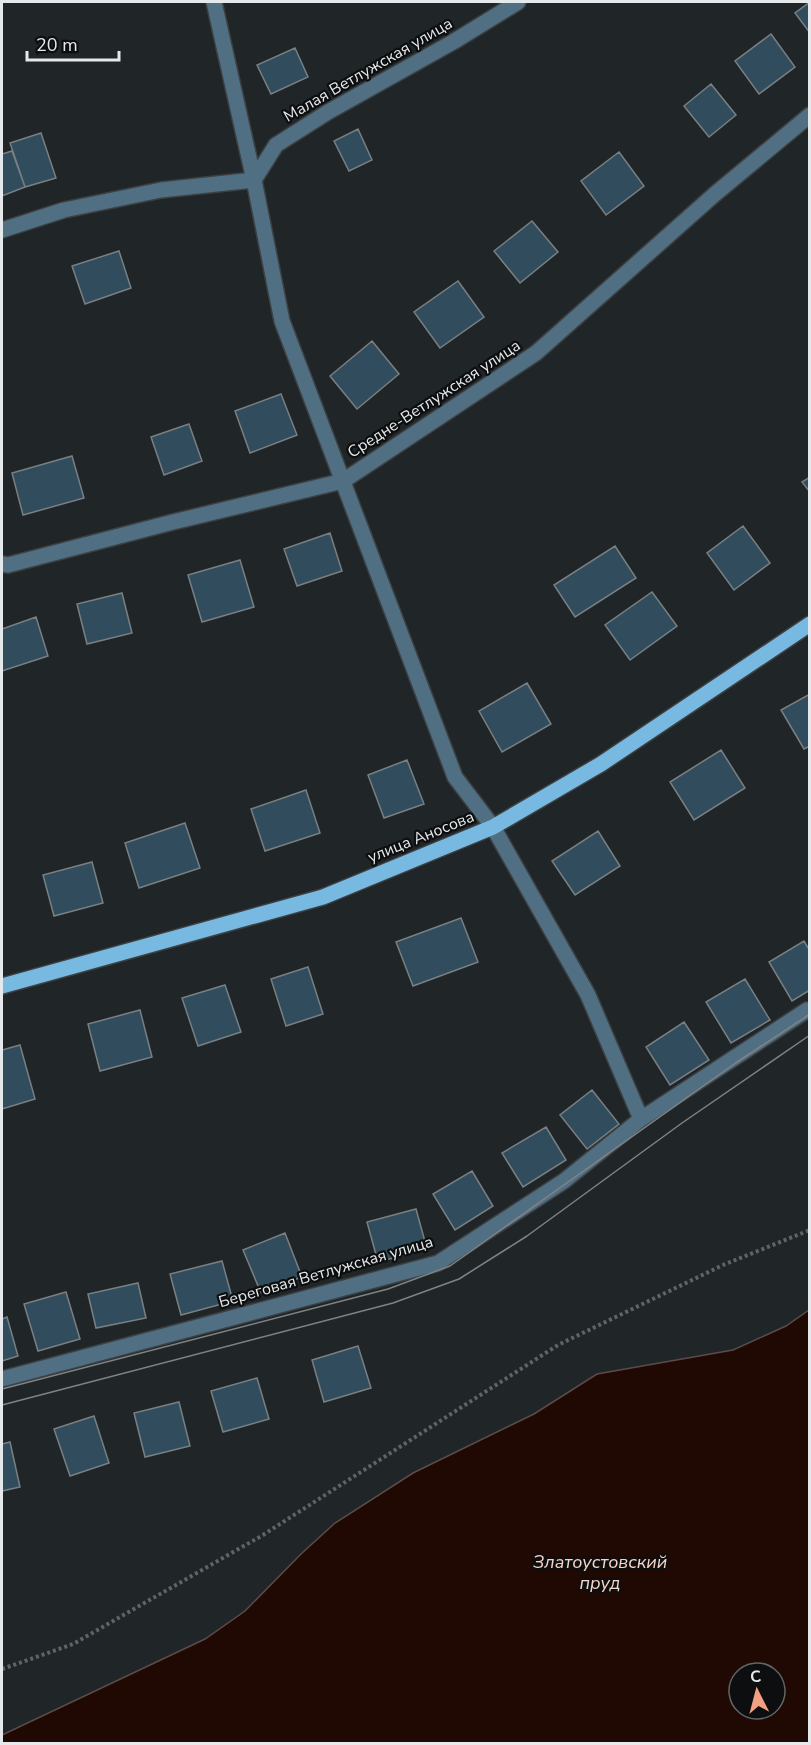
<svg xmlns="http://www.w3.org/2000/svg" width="811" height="1745" font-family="'Nunito Sans',sans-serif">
	<rect width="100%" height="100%" fill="#202528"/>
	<path fill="#200903" stroke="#5b4c49" stroke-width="1.5" fill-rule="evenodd" d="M809,1310V1743H2V1735L205,1639L245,1611L301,1554L335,1523L413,1473L534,1414L597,1374L733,1350L786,1326ZM739,1673H775V1709H739Z"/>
	<path fill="#314d5d" stroke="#797f82" stroke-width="1.5" d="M810,2V33L795,13Z
		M771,34L795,67L759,94L735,61Z
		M295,48L308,77L271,94L257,65Z
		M711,84L736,115L709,137L684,106Z
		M358,129L372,160L349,171L334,141Z
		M41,133L56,178L25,187L10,143Z
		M12,151L25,187L2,196V154Z
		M619,152L644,186L606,215L581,181Z
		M532,221L558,252L520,283L494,251Z
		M119,251L131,288L85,304L72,266Z
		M458,281L484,317L440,348L414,312Z
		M372,341L399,374L357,409L330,376Z
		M281,394L297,435L250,453L235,411Z
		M189,424L202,461L164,475L151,437Z
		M72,456L84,498L23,515L12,473Z
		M810,477V492L802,482Z
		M743,526L770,563L734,590L707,553Z
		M330,533L342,571L297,586L284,549Z
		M615,546L636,578L575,617L554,585Z
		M240,560L254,607L202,622L188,575Z
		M652,592L677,626L630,660L605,625Z
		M122,593L132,633L87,644L77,604Z
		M36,617L48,656L2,671V629Z
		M527,683L551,724L502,752L479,711Z
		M810,694V746L804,749L781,710Z
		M721,750L745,788L694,820L670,782Z
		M407,760L424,804L384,818L368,775Z
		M306,790L320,833L265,851L251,809Z
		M185,823L200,868L139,888L125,843Z
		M598,831L620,866L575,895L552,861Z
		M92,862L103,903L54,916L43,875Z
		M461,918L478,962L413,986L396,942Z
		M804,941L810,951V990L792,1001L769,962Z
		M308,967L323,1014L286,1026L271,979Z
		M745,979L770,1020L731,1043L706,1002Z
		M225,985L241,1032L198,1046L182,998Z
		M140,1010L152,1057L100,1071L88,1024Z
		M684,1022L709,1060L670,1085L646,1047Z
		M20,1045L35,1099L2,1109V1050Z
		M592,1090L619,1124L587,1149L560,1115Z
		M546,1127L566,1160L523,1187L502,1153Z
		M472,1171L493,1206L455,1230L433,1194Z
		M416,1209L427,1249L378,1262L367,1222Z
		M285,1233L302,1277L261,1293L243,1250Z
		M222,1261L233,1301L181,1315L170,1274Z
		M138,1283L146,1318L96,1328L88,1294Z
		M66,1292L80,1339L38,1351L24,1304Z
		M7,1317L18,1356L2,1361V1319Z
		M358,1346L371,1388L324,1402L312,1360Z
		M257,1378L269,1419L223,1432L211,1391Z
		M179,1402L190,1446L145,1457L134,1413Z
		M94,1416L109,1463L70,1476L54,1429Z
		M10,1442L20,1487L2,1491V1444Z"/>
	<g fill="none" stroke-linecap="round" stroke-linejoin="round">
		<g stroke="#3c4043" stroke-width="18">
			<path id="minor" d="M214,2L254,180L282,321L455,777L493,827L588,995L641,1119
				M2,230L64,210L161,190L254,180L276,145L328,112L453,42L518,2
				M2,564L8,565L173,522L343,481L536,353L715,194L810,115
				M2,1379L438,1263L564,1181L641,1119L807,1010"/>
		</g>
		<g stroke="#3c4043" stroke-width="18">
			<path id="major" d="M2,986L323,897L493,827L601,764L810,624"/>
		</g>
		<path stroke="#5f6466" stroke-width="4" stroke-dasharray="3 3" stroke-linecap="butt" d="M2,1669L73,1644L263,1535L558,1345L723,1265L810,1230"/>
		<use href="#minor" stroke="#506f82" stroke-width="15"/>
		<use href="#major" stroke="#77b9e0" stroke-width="15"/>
		<path stroke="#7f8385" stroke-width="1.5" d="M2,1389L388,1289L450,1266L737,1062L810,1014
			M2,1405L393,1303L459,1279L527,1236L682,1123L810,1035"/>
	</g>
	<g text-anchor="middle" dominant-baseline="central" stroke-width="4.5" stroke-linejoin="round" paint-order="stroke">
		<g font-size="16" fill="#e6e9eb" stroke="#0c0e0f">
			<text transform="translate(368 70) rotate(-30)">Малая Ветлужская улица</text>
			<text transform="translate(434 399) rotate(-33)">Средне-Ветлужская улица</text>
			<text transform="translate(421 837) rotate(-22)">улица Аносова</text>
			<text transform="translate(326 1272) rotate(-16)">Береговая Ветлужская улица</text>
		</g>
		<g font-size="18" font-style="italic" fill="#f9d5c8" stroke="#0c0e0f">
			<text x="600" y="1562">Златоустовский<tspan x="600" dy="21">пруд</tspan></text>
		</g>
	</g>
	<rect width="811" height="1745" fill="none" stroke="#e6e9eb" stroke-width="6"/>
	<g transform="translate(757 1691) rotate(354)"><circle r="28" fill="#0c0e0f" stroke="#636667" stroke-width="1.5"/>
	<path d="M0-4.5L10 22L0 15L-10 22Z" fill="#f3a082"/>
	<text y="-9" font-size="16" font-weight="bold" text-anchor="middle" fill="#e6e9eb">С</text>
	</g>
	<path d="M27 51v9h92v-9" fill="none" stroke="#e6e9eb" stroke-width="3"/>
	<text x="36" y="51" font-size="18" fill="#e6e9eb" stroke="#0c0e0f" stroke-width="4.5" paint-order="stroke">20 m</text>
</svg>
